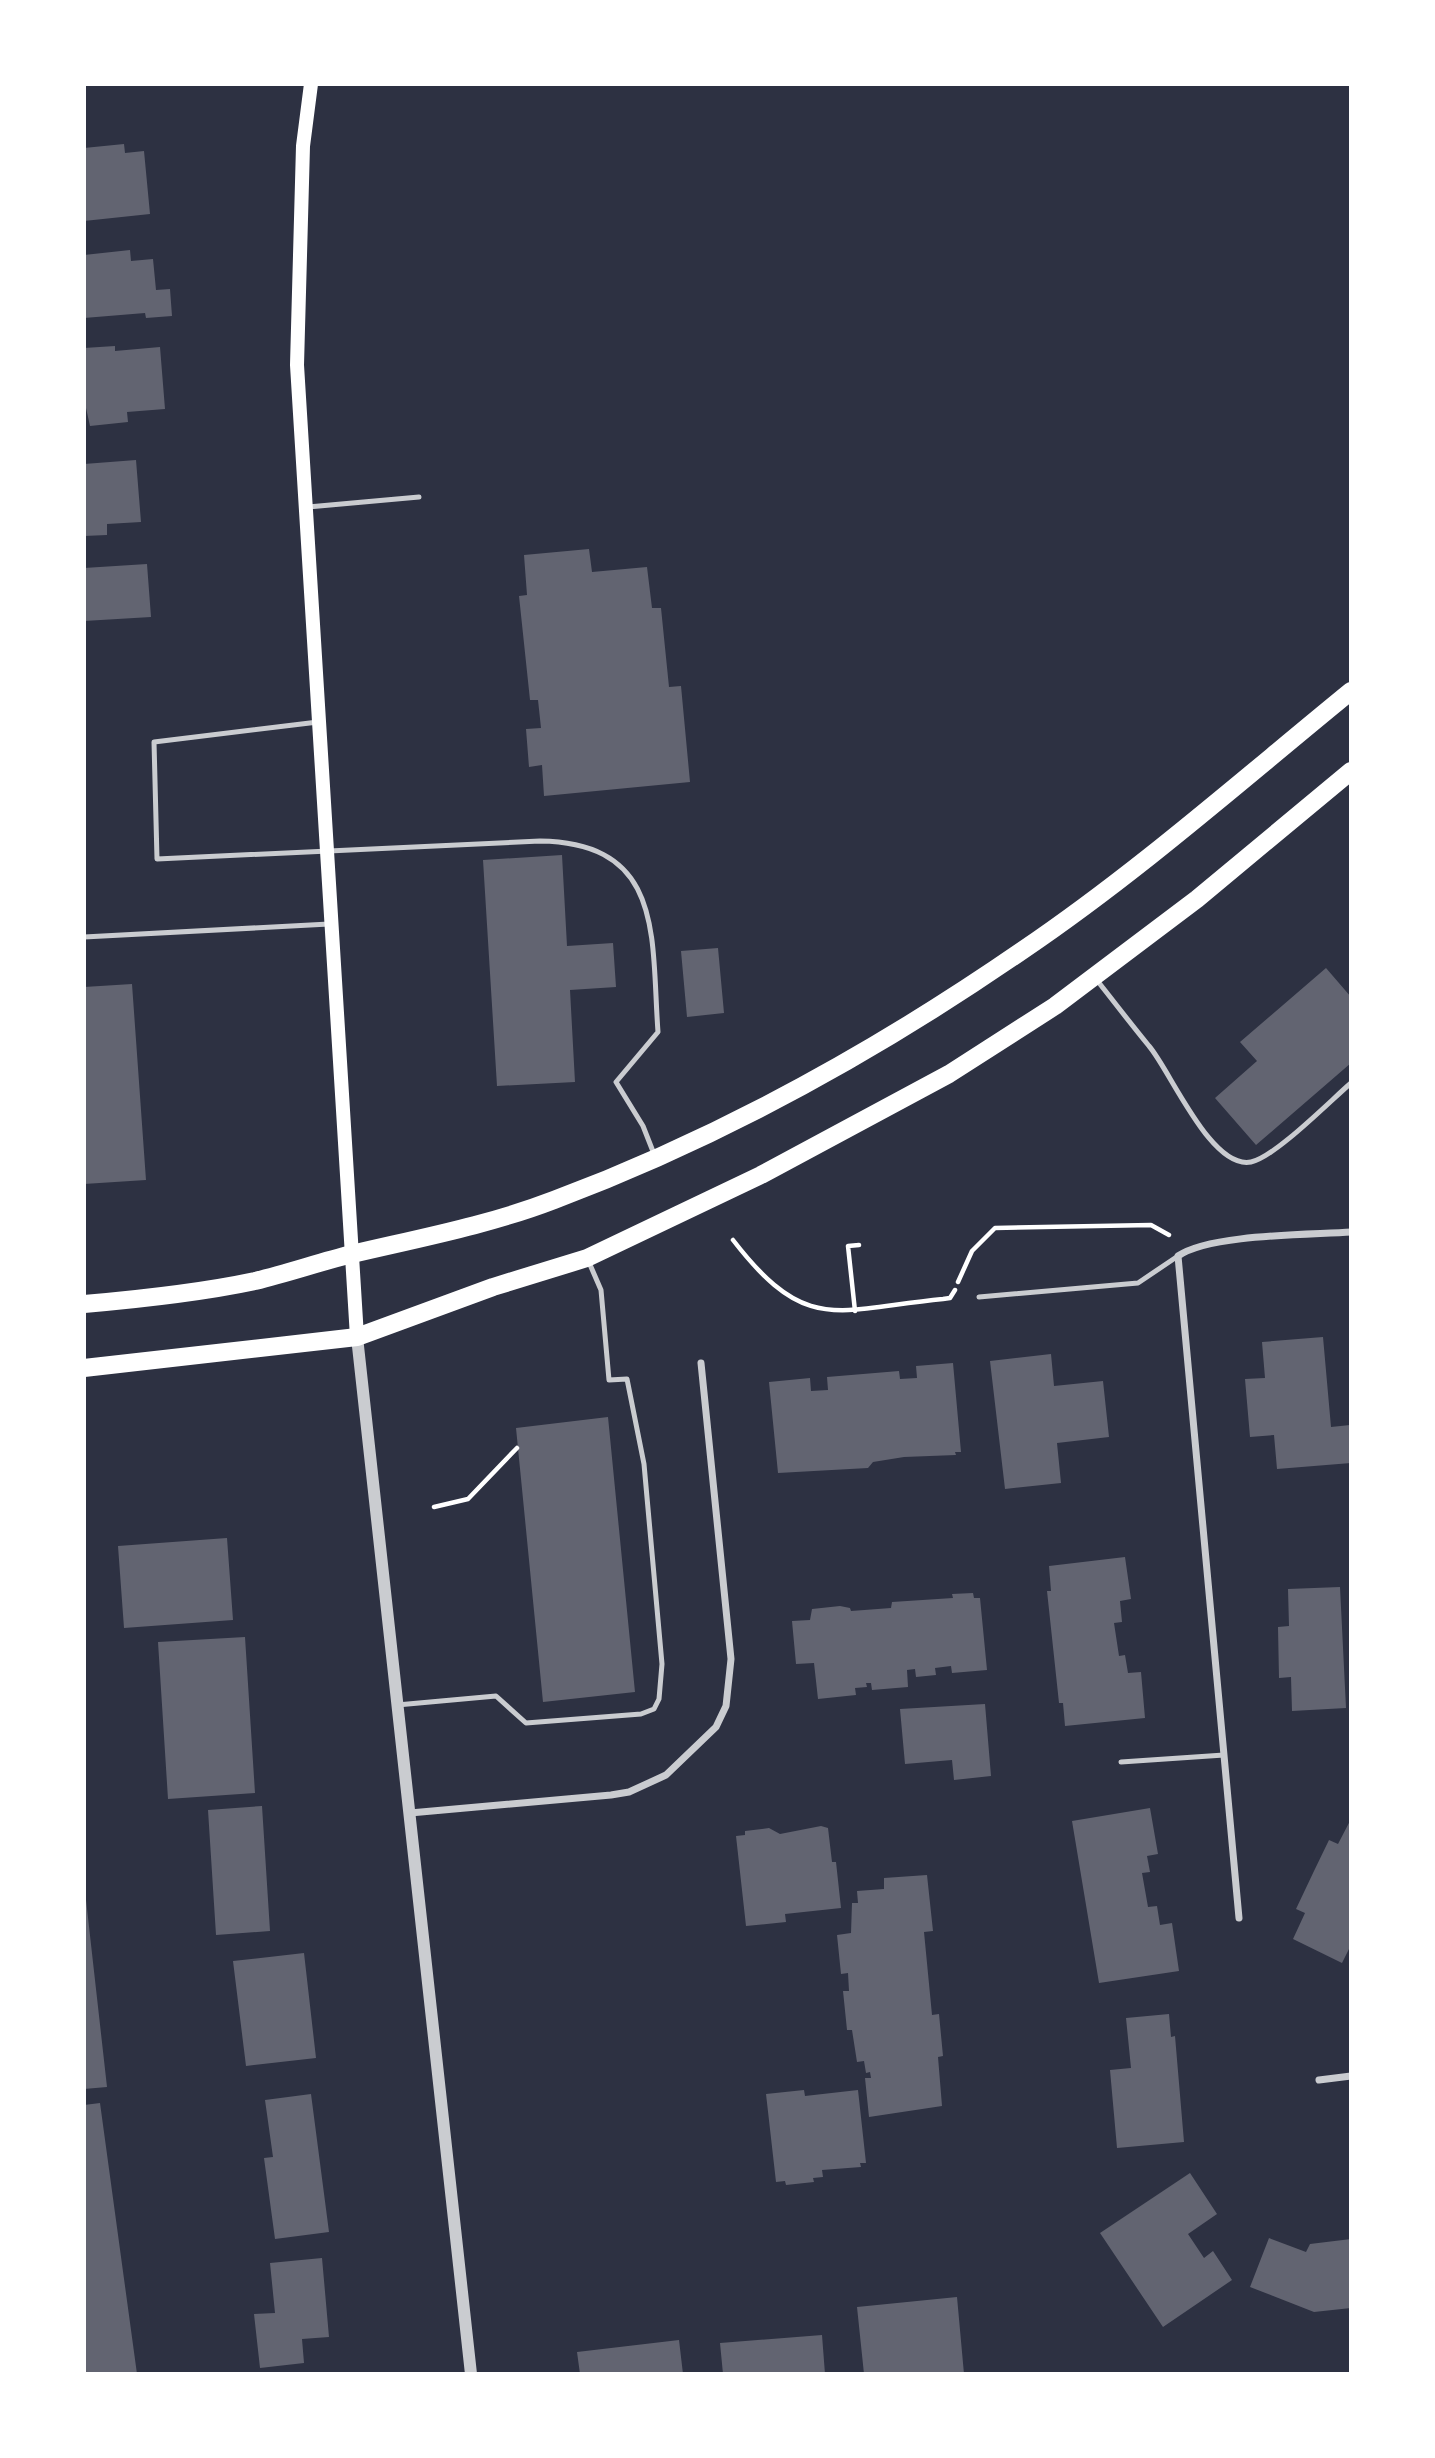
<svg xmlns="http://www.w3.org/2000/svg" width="1435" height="2458" font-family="'Open Sans',sans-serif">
	<rect width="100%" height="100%" fill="#2d3142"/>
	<path fill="#626471" d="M124,144L125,153L144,151L150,214L84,221V148Z
		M130,250L131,261L153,259L156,290L170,289L172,316L146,318L145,313L84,318V255Z
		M115,346V351L160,347L165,409L127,412L128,422L90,426L84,399V348Z
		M136,460L141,522L107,524V535L84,536V464Z
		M589,549L592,572L647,567L652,608H661L669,687L681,686L690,782L544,796L542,765L529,767L526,729L541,728L538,700H530L519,596L527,595L524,555Z
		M147,564L151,617L84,621V568Z
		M562,855L567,946L613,943L616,987L570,990L575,1082L497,1086L483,860Z
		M718,948L724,1013L687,1017L681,951Z
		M1326,968L1351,997V1063L1256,1145L1215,1098L1257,1061L1240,1042Z
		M132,984L146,1180L84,1184V987Z
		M1323,1337L1331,1427L1350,1425L1351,1463L1277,1469L1274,1435L1250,1437L1245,1379L1265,1378L1262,1342Z
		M1051,1354L1054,1386L1103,1381L1109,1437L1057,1443L1061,1483L1005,1489L990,1361Z
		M953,1363L961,1452H955L956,1455L904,1457L873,1462L868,1468L778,1473L769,1382L810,1378L811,1391L828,1390L827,1377L899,1371L900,1379L917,1378L916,1366Z
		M608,1417L635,1692L543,1702L516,1428Z
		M227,1538L233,1620L124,1628L118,1546Z
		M1125,1557L1131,1599L1120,1601L1122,1622L1114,1623L1119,1656L1125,1655L1128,1673L1141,1672L1145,1718L1065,1726L1063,1703H1059L1047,1591H1051L1049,1566Z
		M1340,1587L1346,1708L1292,1711L1291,1677L1279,1678L1278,1627L1289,1626L1288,1589Z
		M973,1593L974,1598H980L987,1670L952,1673L951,1666L935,1668L936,1675L916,1677L915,1669L907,1670L908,1687L872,1690L871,1683H866L867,1687L855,1688L856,1695L818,1699L814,1663L796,1664L792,1621L810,1620L812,1609L840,1606L850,1608L851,1611L891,1608L892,1602L953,1598L952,1594Z
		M245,1637L255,1793L168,1799L158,1642Z
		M985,1704L991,1776L954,1780L952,1760L905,1764L900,1709Z
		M262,1806L270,1931L216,1935L208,1810Z
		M1150,1808L1158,1854L1147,1856L1150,1872L1142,1873L1148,1907L1157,1906L1160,1925L1172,1923L1179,1971L1099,1983L1072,1821Z
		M1351,1819V1945L1342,1963L1293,1939L1305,1913L1296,1909L1314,1871L1329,1840L1338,1844Z
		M821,1826L828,1828L832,1862H836L841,1908L785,1914L786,1922L746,1926L736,1836L745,1835V1831L769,1828L780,1834Z
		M927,1875L933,1931L924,1932L932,2015L939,2014L943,2056L938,2057L942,2106L869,2117L865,2078H871L870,2072L866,2073L864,2061L857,2062L852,2030H847L843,1991H849L848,1973L841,1974L837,1935L851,1933L852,1903H858L857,1891L884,1889V1878Z
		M84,1882L107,2087L84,2089Z
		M304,1953L316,2058L246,2066L233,1961Z
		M1169,2014L1171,2037L1175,2036L1184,2142L1117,2148L1110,2070L1131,2068L1126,2018Z
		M804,2090L805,2096L858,2090L866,2163H860L861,2167L822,2170L823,2177L813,2178L814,2182L786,2185L785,2181L776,2182L766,2094Z
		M311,2094L329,2232L275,2239L264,2158L273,2157L265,2100Z
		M100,2103L137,2374H84V2105Z
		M1190,2173L1217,2214L1188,2234L1204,2258L1213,2251L1232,2280L1163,2327L1100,2233Z
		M1269,2238L1306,2252L1310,2244L1351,2239V2308L1314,2312L1250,2287Z
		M322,2258L329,2337L302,2339L304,2363L260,2368L254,2314L275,2313L270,2263Z
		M957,2297L964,2374H864L857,2307Z
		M822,2335L825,2374H723L720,2343Z
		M679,2340L683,2374H580L577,2352Z"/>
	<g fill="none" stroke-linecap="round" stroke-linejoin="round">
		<path stroke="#fff" stroke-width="4.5" d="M733,1240C807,1336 838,1309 943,1299L950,1298L955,1290
			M958,1282L972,1251L995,1228L1151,1225L1169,1235
			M855,1311L848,1246L859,1245
			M434,1507L468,1499L517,1448"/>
		<path stroke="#caccd0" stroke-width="5" d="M308,507L419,497
			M318,722L154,742L157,859L540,841C665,843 651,938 658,1032L616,1082L643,1126L654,1154
			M84,937L329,924
			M1096,979C1114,1002 1131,1024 1149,1046C1170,1070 1211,1170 1251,1162C1275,1157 1330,1101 1351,1083
			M979,1297L1138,1283L1178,1256
			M397,1705L496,1696L526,1723L641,1714L654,1709L659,1699L662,1664L644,1464L627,1379L609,1380L601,1290L588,1260
			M1121,1762L1224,1755"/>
		<path stroke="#caccd0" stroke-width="7" d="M410,1813L611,1795L629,1792L666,1775L716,1727L726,1706L731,1659L701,1363
			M1239,1918L1178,1256C1210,1234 1309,1235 1351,1232
			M1319,2080L1351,2076"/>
		<path stroke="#caccd0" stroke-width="12" d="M357,1337L471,2374"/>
		<path stroke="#fff" stroke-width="14" d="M311,84L303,146L297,365L357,1337"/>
		<path stroke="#fff" stroke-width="18" d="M84,1304C141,1299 199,1293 255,1281C288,1273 320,1262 352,1254C420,1238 489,1225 554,1200C719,1138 878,1050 1023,950C1138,872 1243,779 1351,691
			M84,1368L357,1337L493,1287L587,1258L761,1175L949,1074L1055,1006L1197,899L1351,771"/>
	</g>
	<rect width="1435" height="2458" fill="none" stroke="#ffffff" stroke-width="172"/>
</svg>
